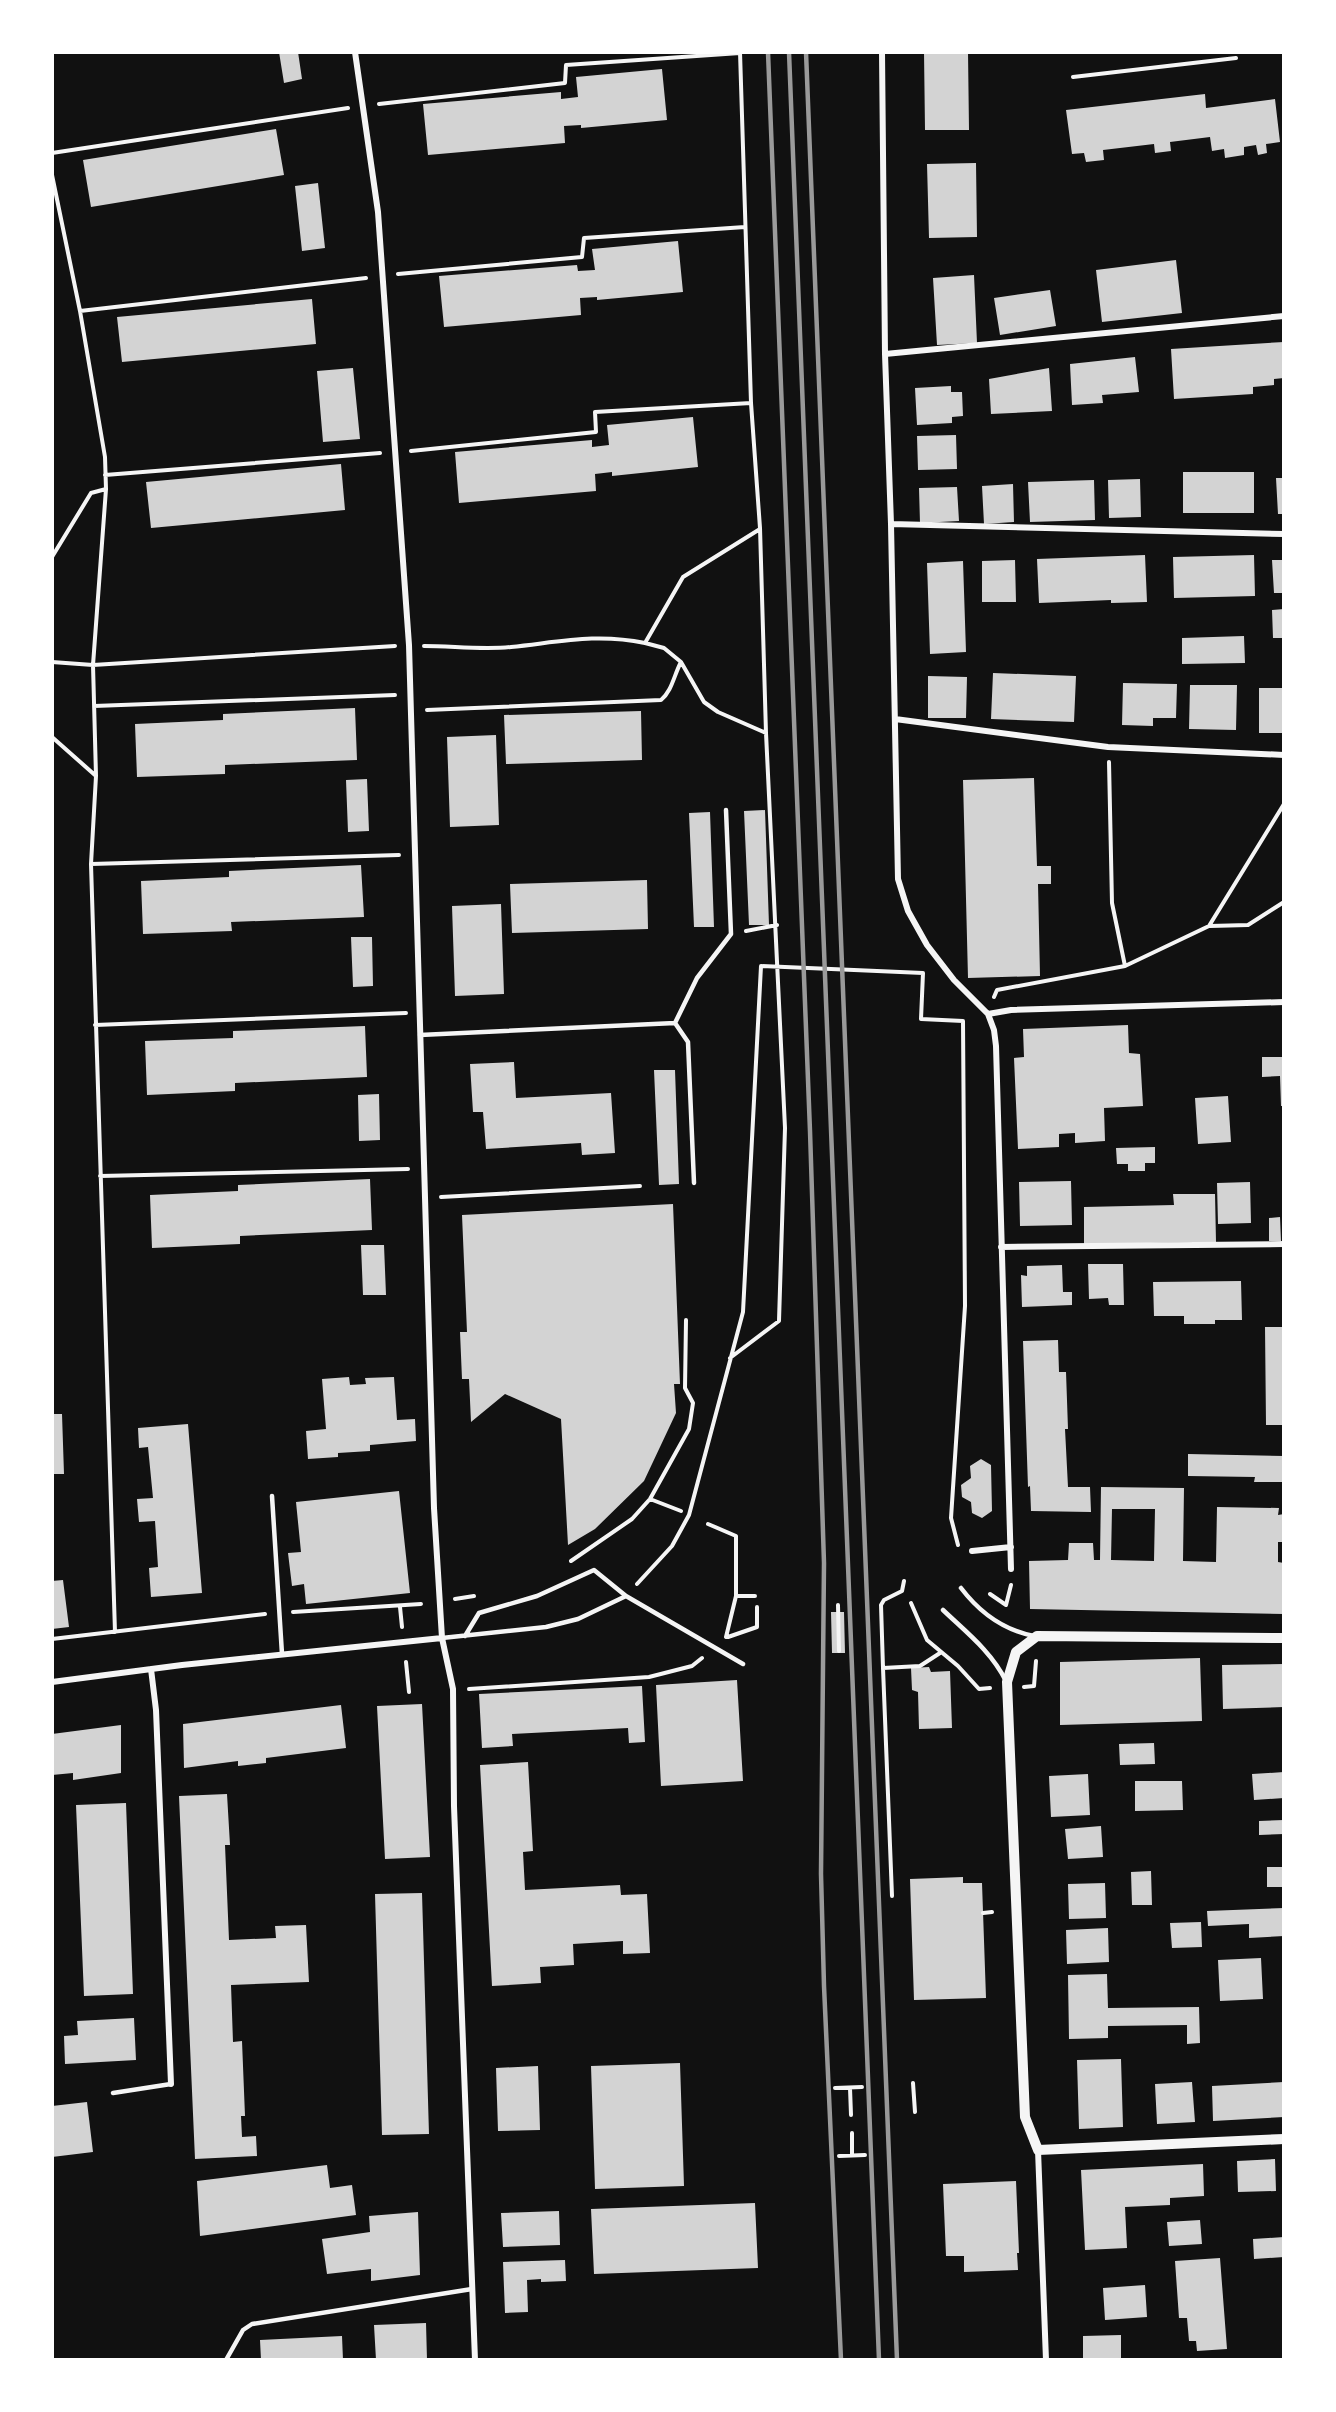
<svg xmlns="http://www.w3.org/2000/svg" width="1336" height="2412" font-family="Signika,sans-serif">
	<rect width="100%" height="100%" fill="#111"/>
	<path fill="#d3d3d3" fill-rule="evenodd" d="M279,52H298L302,79L284,83Z
		M924,52H968L969,130H925Z
		M662,69L667,120L581,128V125L564,126L565,143L428,155L423,104L561,92V99L578,97L576,77Z
		M1205,94L1206,108L1275,99L1280,142L1266,144L1267,153L1258,155L1256,145L1244,147V155L1225,158L1224,149L1212,151L1210,137L1170,142L1171,151L1155,153L1154,144L1103,150L1104,160L1086,162L1084,153L1072,154L1066,110Z
		M276,129L284,175L91,207L83,160Z
		M976,163L977,237L929,238L927,164Z
		M318,183L325,248L302,251L295,186Z
		M678,241L683,292L597,300V297L580,298L581,315L444,327L439,276L577,265L578,271L595,270L592,249Z
		M1176,260L1182,313L1102,322L1096,270Z
		M974,275L977,343L937,345L933,278Z
		M1050,290L1056,326L1000,335L994,298Z
		M312,299L316,344L122,362L117,317Z
		M1284,342V378L1274,379V385L1253,387V394L1174,399L1171,349Z
		M1135,357L1139,392L1102,395L1103,403L1072,405L1070,364Z
		M353,368L360,439L323,442L317,371Z
		M1049,368L1052,411L991,414L989,379Z
		M951,386V392H962L963,416L952,417V423L917,425L915,388Z
		M693,417L698,467L612,476V472L595,474L596,491L459,503L455,452L592,440V447L609,445L607,425Z
		M956,435L957,469L918,470L917,436Z
		M341,464L345,510L151,528L146,482Z
		M1183,472H1254V513H1183Z
		M1276,478H1284V514H1278Z
		M1140,479L1141,517L1109,518L1108,480Z
		M1094,480L1095,520L1030,522L1028,482Z
		M1013,484L1014,522L984,524L982,486Z
		M957,487L959,521L920,523L919,488Z
		M1145,555L1147,602L1111,603V600L1039,603L1037,559Z
		M1254,555L1255,596L1174,598L1173,557Z
		M1015,560L1016,602H982V561Z
		M1272,560H1284V593H1274Z
		M963,561L966,652L930,654L927,563Z
		M1284,609V638H1273L1272,610Z
		M1244,636L1245,663L1182,664V638Z
		M993,673L1076,676L1074,722L991,719Z
		M928,676L967,677L966,718H928Z
		M1123,683L1177,684L1176,718H1153V726L1122,725Z
		M1190,685H1237L1236,730L1189,729Z
		M1259,688H1284V733H1259Z
		M355,708L357,760L225,765V774L137,777L135,724L223,720V714Z
		M641,711L642,760L506,764L504,715Z
		M496,735L499,825L450,827L447,737Z
		M1034,778L1037,866H1051V884H1038L1040,976L968,978L963,780Z
		M367,779L369,831L348,832L346,780Z
		M765,810L769,925H749L744,811Z
		M710,812L714,927H694L689,813Z
		M361,865L364,917L231,922L232,931L143,934L141,881L229,877V871Z
		M647,880L648,929L512,933L510,884Z
		M501,904L504,994L455,996L452,906Z
		M351,937H372L373,986L353,987Z
		M1128,1025L1129,1053L1140,1054L1143,1106L1104,1108L1105,1141L1075,1143V1133L1059,1134V1147L1018,1149L1014,1058L1024,1057L1023,1029Z
		M365,1026L367,1077L235,1083V1091L147,1095L145,1041L233,1038V1031Z
		M1262,1057H1284V1106H1281L1280,1076L1262,1077Z
		M514,1062L516,1098L611,1093L615,1153L582,1155L581,1143L486,1149L483,1112H473L470,1064Z
		M654,1070H675L679,1184L659,1185Z
		M379,1094L380,1140L359,1141L358,1095Z
		M1228,1096L1231,1142L1198,1144L1195,1098Z
		M1155,1147V1163H1145V1171H1128V1164H1117L1116,1148Z
		M370,1179L372,1230L240,1236V1244L152,1248L150,1195L238,1191V1185Z
		M1071,1181L1072,1225L1020,1226L1019,1182Z
		M1250,1182L1251,1223L1218,1224L1217,1183Z
		M1173,1194H1215L1216,1242L1084,1244V1207L1174,1205Z
		M673,1204L680,1384H674L676,1413L644,1481L595,1529L568,1545L561,1419L505,1394L471,1422L469,1379H462L460,1332H467L462,1215Z
		M1280,1217L1281,1241H1269V1218Z
		M361,1245H384L386,1295H363Z
		M1088,1264H1123L1124,1305H1109L1108,1298L1089,1299Z
		M1062,1265L1063,1292H1072V1305L1022,1307L1021,1275L1027,1276V1266Z
		M1241,1281L1242,1320H1215V1324H1184V1316H1154L1153,1282Z
		M1265,1327H1284V1425H1266Z
		M1058,1340L1059,1372H1066L1068,1429H1065L1068,1487H1090L1091,1512L1031,1511L1030,1486L1028,1487L1023,1341Z
		M349,1377L350,1385L366,1384L365,1378L394,1377L397,1420L415,1419L416,1441L370,1445V1451L338,1453V1457L308,1459L306,1431L326,1429L322,1379Z
		M52,1414H62L64,1474H52Z
		M188,1424L202,1593L151,1597L149,1568L158,1567L155,1521L139,1522L137,1499L153,1498L148,1447L139,1448L138,1428Z
		M1188,1454L1284,1456V1482H1254L1255,1477L1188,1476Z
		M981,1459L991,1465L992,1511L982,1518L972,1513L971,1502L962,1497L961,1485L971,1478L970,1466Z
		M1101,1487L1184,1488L1183,1561L1216,1562L1217,1507L1279,1508L1278,1515L1284,1514V1542H1278V1562L1284,1563V1614L1030,1609L1029,1561L1068,1560L1069,1543H1093L1094,1560H1100ZM1112,1509H1155L1154,1561L1111,1560Z
		M399,1491L410,1593L306,1604L304,1584L292,1586L288,1553L301,1552L296,1502Z
		M63,1580L69,1627L52,1629V1581Z
		M831,1612H844L845,1653H832Z
		M1200,1658L1202,1721L1060,1725V1662Z
		M1284,1664V1707L1223,1709L1222,1665Z
		M929,1667L931,1672L950,1671L952,1728L919,1729L918,1692L912,1690L911,1668Z
		M737,1680L743,1781L661,1786L656,1685Z
		M642,1686L645,1742L629,1743L628,1728L512,1734L513,1746L482,1748L479,1694Z
		M422,1704L430,1857L385,1859L377,1706Z
		M341,1705L346,1748L266,1758V1763L238,1766V1761L184,1768L183,1724Z
		M121,1725V1773L73,1780V1773L52,1775V1734Z
		M1154,1743L1155,1764L1120,1765L1119,1744Z
		M528,1762L533,1851L523,1852L525,1890L620,1885L621,1895L647,1894L650,1953L623,1954V1941L573,1944L574,1965L540,1967L541,1983L492,1986L480,1765Z
		M1284,1772V1798L1254,1800L1252,1774Z
		M1088,1774L1090,1815L1051,1817L1049,1776Z
		M1135,1781H1182L1183,1810L1135,1811Z
		M227,1794L230,1845H225L229,1940L276,1938L275,1926L306,1925L309,1982L231,1985L233,2042L242,2041L245,2116H241L242,2137L256,2136L257,2156L195,2159L179,1796Z
		M126,1803L133,1994L84,1996L76,1805Z
		M1284,1820V1834L1259,1835V1821Z
		M1101,1826L1103,1857L1068,1859L1065,1829Z
		M1267,1867H1284V1887H1267Z
		M1151,1871L1152,1905H1132L1131,1872Z
		M963,1877V1883H982L986,1998L914,2000L910,1879Z
		M1105,1883L1106,1918L1069,1919L1068,1884Z
		M422,1893L429,2134L382,2135L375,1894Z
		M1284,1908V1936L1249,1938V1924L1208,1926L1207,1911Z
		M1201,1922L1202,1947L1172,1948L1170,1923Z
		M1108,1928L1109,1962L1067,1964L1066,1930Z
		M1261,1958L1263,1999L1220,2001L1218,1960Z
		M1107,1974L1108,2008L1199,2007L1200,2043L1187,2044V2025L1108,2026V2038L1069,2039L1068,1975Z
		M134,2018L136,2060L65,2064L64,2036L78,2035L77,2021Z
		M1121,2059L1123,2127L1079,2129L1077,2060Z
		M680,2063L684,2186L595,2189L591,2066Z
		M538,2066L540,2130L498,2131L496,2068Z
		M1192,2082L1195,2122L1157,2124L1155,2084Z
		M1284,2082V2117L1213,2121L1212,2086Z
		M87,2102L93,2152L52,2157V2106Z
		M1275,2159L1276,2191L1238,2192L1237,2161Z
		M1203,2164L1204,2196L1170,2198V2205L1125,2207L1127,2248L1085,2250L1081,2170Z
		M327,2165L330,2188L352,2185L356,2215L200,2236L197,2181Z
		M1016,2181L1019,2253H1017L1018,2270L964,2272V2256H946L943,2184Z
		M755,2203L758,2268L594,2274L591,2209Z
		M559,2211L560,2245L503,2247L501,2213Z
		M418,2212L420,2275L371,2281V2269L327,2274L322,2239L370,2232L369,2216Z
		M1200,2220L1202,2244L1169,2246L1167,2222Z
		M1284,2237V2257L1254,2259L1253,2239Z
		M1220,2258L1227,2349L1197,2351L1196,2341H1189L1187,2318H1179L1175,2261Z
		M565,2260L566,2281L541,2282V2279L527,2280L528,2312L505,2313L503,2262Z
		M1145,2285L1147,2317L1105,2320L1103,2288Z
		M426,2323L427,2360H376L374,2325Z
		M1121,2335V2360H1083V2336Z
		M342,2336L343,2360H261L260,2340Z"/>
	<g fill="none" stroke-linecap="round" stroke-linejoin="round">
		<path stroke="#f5f5f5" stroke-width="4" d="M1073,77L1236,58
			M379,104L565,83L566,65L740,53
			M52,153L348,108
			M52,175L80,311L105,457L106,489L93,665L395,646
			M398,274L582,257L584,238L745,227
			M80,311L366,278
			M411,451L596,432L595,412L751,403
			M105,475L380,453
			M52,557L91,493L106,489
			M645,643L664,648L681,662L704,702L718,712L766,733
			M424,646C452,646 483,650 511,647C560,642 596,633 645,643L683,577L760,529
			M52,662L93,665L96,776L91,864L115,1632
			M94,706L395,695
			M427,710L661,700C672,691 674,675 681,662
			M52,737L96,776
			M91,864L399,855
			M1210,926L1248,925L1284,902
			M746,931L777,925
			M1125,966L1209,926L1284,804
			M994,997L997,990L1125,966L1112,903L1109,762
			M95,1025L406,1013
			M100,1176L408,1169
			M441,1197L640,1186
			M730,1358L779,1321L785,1128L766,733L760,528L751,403L740,52
			M650,1499L681,1511
			M708,1524L736,1536V1596L726,1637
			M571,1561L632,1519L650,1499L689,1429L693,1403L685,1388L686,1320
			M637,1584L672,1546L689,1515L743,1312L761,966L923,973L921,1019L963,1021L965,1306L951,1518L958,1545
			M990,1594L1006,1605L1011,1585
			M736,1596H755
			M455,1599L474,1596
			M911,1603L927,1640L958,1666L979,1689L990,1688
			M838,1605L839,1651
			M400,1607L402,1627
			M293,1612L421,1604
			M728,1637L757,1627V1607
			M52,1639L265,1614
			M406,1662L409,1692
			M883,1668L881,1605L884,1600L902,1591L904,1581
			M1024,1687L1034,1686L1036,1661
			M469,1689L649,1677L692,1666L702,1658
			M892,1896L883,1668L920,1666L940,1653
			M983,1913L992,1912
			M913,2083L915,2112
			M835,2088L862,2087
			M850,2088L851,2115
			M852,2133V2155
			M839,2156L865,2155"/>
		<path stroke="#f5f5f5" stroke-width="4.5" d="M675,1023L688,1042L694,1183
			M420,1035L675,1023L697,978L731,934L726,810
			M272,1496L282,1654
			M961,1588C980,1613 1003,1630 1034,1636
			M943,1610C966,1632 991,1651 1006,1681
			M465,1636L479,1613L537,1596L594,1570L626,1596L743,1664
			M442,1638L546,1627L578,1619L626,1596
			M113,2093L171,2084
			M226,2360L243,2330L252,2324L472,2289"/>
		<path stroke="#f5f5f5" stroke-width="6" d="M355,52L378,212L409,645L434,1508L442,1638L453,1689L454,1806L475,2360
			M882,52L885,354L891,524L898,879L908,911L927,945L954,980L988,1014L994,1030L996,1046L1011,1569
			M885,354L1284,316
			M891,524L1284,534
			M895,719L1108,747L1284,755
			M988,1014L1011,1010L1284,1002
			M1001,1247L1284,1244
			M972,1551L1011,1547
			M151,1669L156,1710L171,2084
			M52,1682L182,1665L442,1638
			M1038,2150L1046,2360"/>
		<path stroke="#f5f5f5" stroke-width="10" d="M1284,1638L1037,1636L1016,1652L1007,1682L1025,2117L1038,2150L1284,2139"/>
		<path stroke="#9a9a9a" stroke-width="4.5" d="M768,52L810,1131L824,1563L821,1874L824,1986L841,2360
			M789,52L879,2360
			M806,52L897,2360"/>
	</g>
	<rect width="1336" height="2412" fill="none" stroke="#ffffff" stroke-width="108"/>
</svg>
